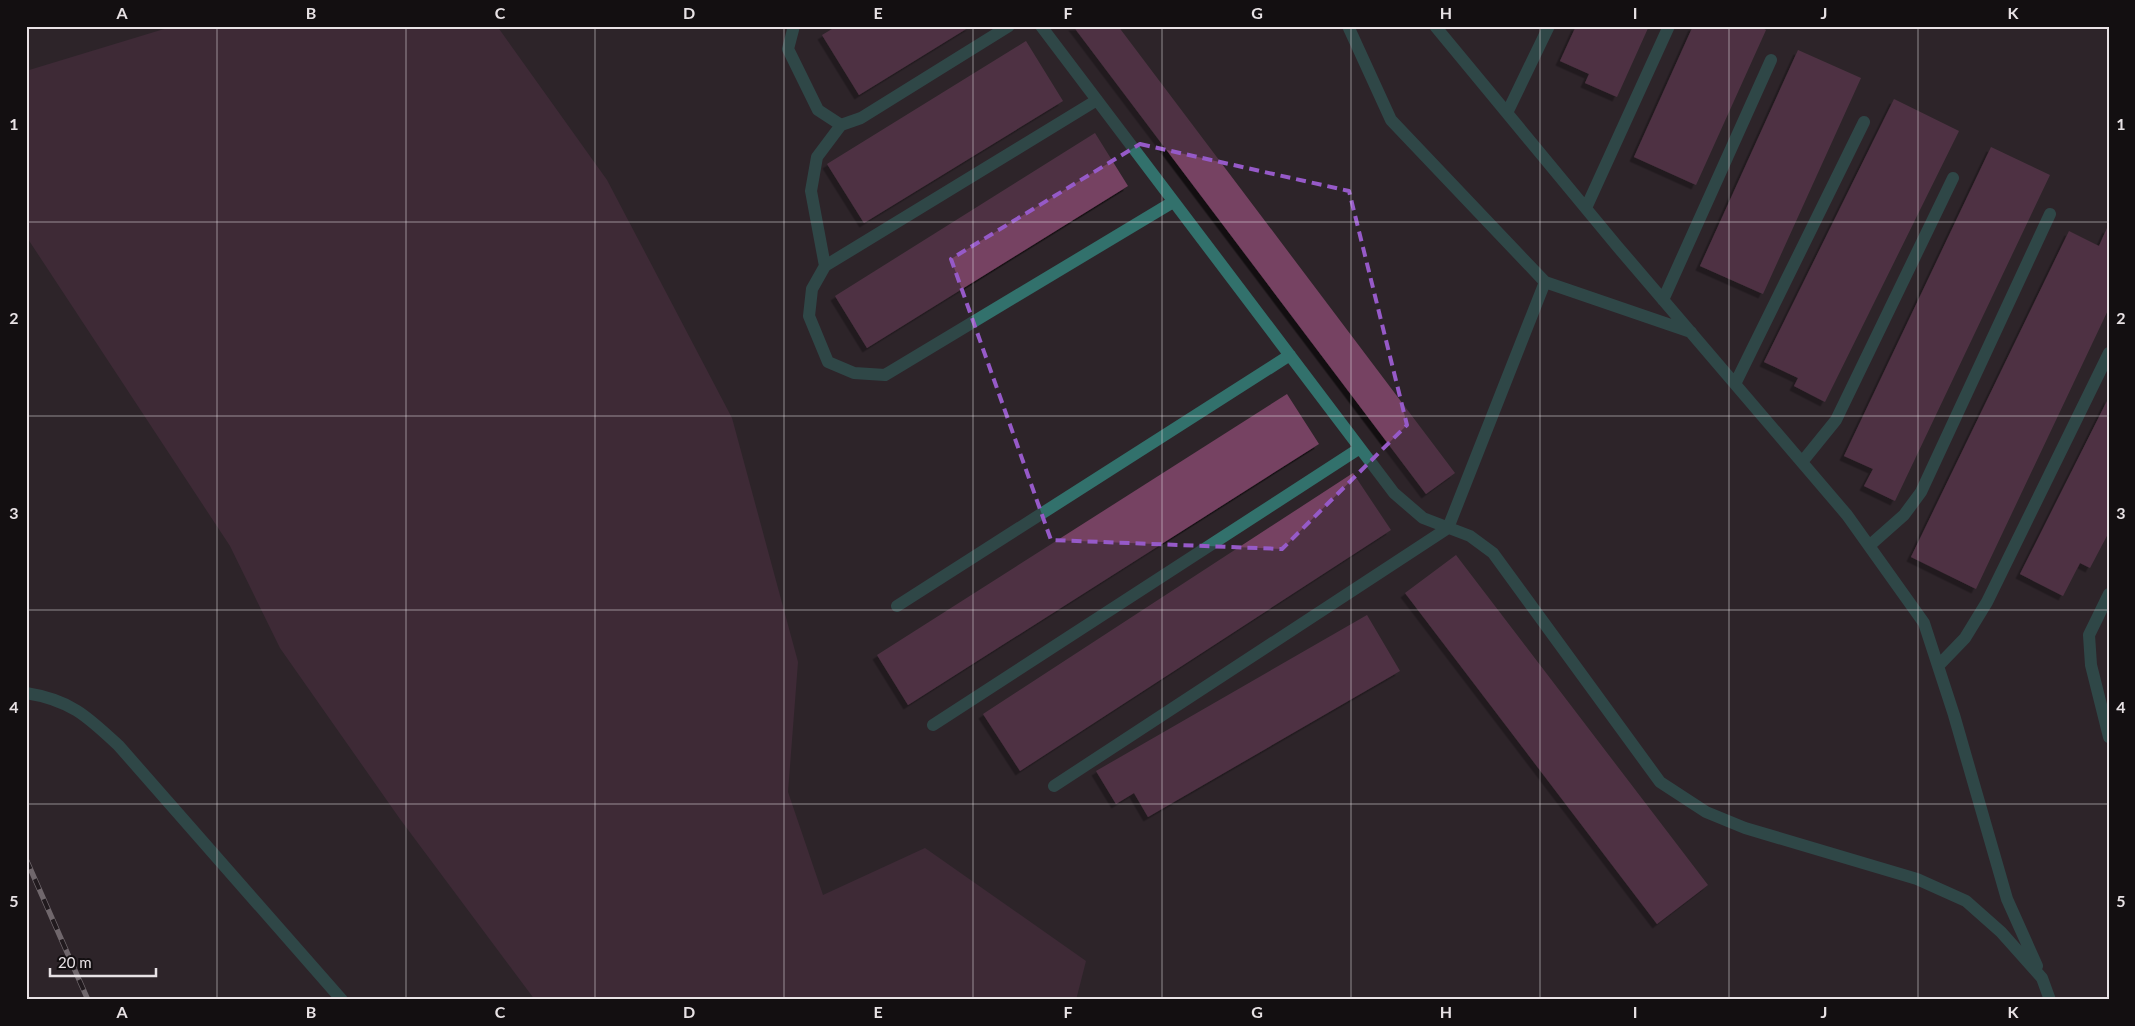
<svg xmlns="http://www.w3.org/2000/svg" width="2135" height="1026" font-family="Lato,sans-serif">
	<defs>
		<filter id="shadow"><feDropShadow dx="-4.5" dy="4.5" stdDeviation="0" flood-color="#0009"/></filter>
	</defs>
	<rect width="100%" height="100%" fill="#2d2429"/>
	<path fill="#533146" d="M174,26H497L607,180L732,418L798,662L788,792L823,895L925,848L1086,961L1076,1000H535L400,819L280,648L230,546L26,236V71Z"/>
	<path fill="#764262" filter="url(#shadow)" d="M837,26H971L859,95L822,35Z
		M1073,26H1118L1455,473L1426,494Z
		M1576,26H1649L1617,97L1585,83L1589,74L1560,61Z
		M1693,26H1759L1766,30L1696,185L1634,157Z
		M1026,41L1063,101L864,223L827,164Z
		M1798,50L1861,78L1763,294L1700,266Z
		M1894,99L1959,131L1825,402L1794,386L1798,378L1764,362Z
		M1095,133L1128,186L867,348L835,296Z
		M1991,147L2050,175L1895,501L1864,486L1873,469L1844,456Z
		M2107,228L2109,229V308L1976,589L1911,557L2069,231L2099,246Z
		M1287,394L1319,444L908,705L877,655Z
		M2109,397V532L2090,568L2080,563L2063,596L2020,574Z
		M1353,473L1391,530L1020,771L983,714Z
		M1456,555L1708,885L1657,924L1405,593Z
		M1367,615L1400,671L1148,817L1134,793L1116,804L1096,771Z"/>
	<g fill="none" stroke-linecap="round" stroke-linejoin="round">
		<path stroke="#32716c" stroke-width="12" d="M794,26L788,49L818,110L841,125L861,118L1009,26
			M1041,26L1394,493L1423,518L1470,536L1493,553L1660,782L1706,812L1745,828L1917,879L1966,901L2001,932L2042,978L2050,1000
			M1348,26L1391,120L1545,282L1691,332
			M1435,26L1617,246L1847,515L1924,623L1954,715L2007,899L2037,966
			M1097,100L825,266L812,289L809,316L828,362L854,373L885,375L1173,202
			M1507,113L1549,26
			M1586,208L1669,26
			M825,266L811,191L817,157L841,125
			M1663,300L1771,60
			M1735,384L1864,122
			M1802,462L1836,420L1953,178
			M1869,546L1904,515L1921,492L2050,214
			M2109,594L2089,635L2091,665L2109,737
			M897,606L1290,355
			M1938,666L1965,638L1987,602L2109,353
			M26,693C71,700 88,717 119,746L342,1000
			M933,725L1360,448
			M1054,786L1448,528L1545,282"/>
		<g stroke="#c0b9bc" stroke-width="5.5">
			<path id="rail" d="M26,859L88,1000"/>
		</g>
		<use href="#rail" stroke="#130f11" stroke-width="4" stroke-dasharray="11" stroke-linecap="butt"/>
	</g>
	<path d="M0 0H2135V1026H0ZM1140,144L1349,191L1407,425L1282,549L1051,540L951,259Z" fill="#2d2429" fill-opacity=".55" fill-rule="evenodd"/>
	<path fill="none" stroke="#965ac8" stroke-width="4" stroke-dasharray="10 6" stroke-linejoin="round" d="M1140,144L1349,191L1407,425L1282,549L1051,540L951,259Z"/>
	<path fill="none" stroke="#e8e2e5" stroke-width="1" stroke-opacity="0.55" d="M217,26V1000M406,26V1000M595,26V1000M784,26V1000M973,26V1000M1162,26V1000M1351,26V1000M1540,26V1000M1729,26V1000M1918,26V1000M26,222H2109M26,416H2109M26,610H2109M26,804H2109"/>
	<rect width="2135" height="1026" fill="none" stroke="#130f11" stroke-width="55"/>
	<path d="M50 968v8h106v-8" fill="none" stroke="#e8e2e5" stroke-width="2.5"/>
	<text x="58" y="968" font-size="15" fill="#e8e2e5" stroke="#130f11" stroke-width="4" paint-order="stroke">20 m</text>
	<rect x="28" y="28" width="2080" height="970" fill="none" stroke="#e8e2e5" stroke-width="2"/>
	<g font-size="16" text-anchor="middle" font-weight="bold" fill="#e8e2e5">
		<text x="122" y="19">A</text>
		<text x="311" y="19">B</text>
		<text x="500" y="19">C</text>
		<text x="689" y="19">D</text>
		<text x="878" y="19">E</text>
		<text x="1068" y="19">F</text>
		<text x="1257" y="19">G</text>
		<text x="1446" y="19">H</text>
		<text x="1635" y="19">I</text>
		<text x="1824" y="19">J</text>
		<text x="2013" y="19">K</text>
		<text x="14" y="130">1</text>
		<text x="2121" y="130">1</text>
		<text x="14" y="324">2</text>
		<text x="2121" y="324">2</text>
		<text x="14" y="519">3</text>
		<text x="2121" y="519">3</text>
		<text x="14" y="713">4</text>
		<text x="2121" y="713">4</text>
		<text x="14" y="907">5</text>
		<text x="2121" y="907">5</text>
		<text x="122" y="1018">A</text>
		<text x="311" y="1018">B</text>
		<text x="500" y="1018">C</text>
		<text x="689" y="1018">D</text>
		<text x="878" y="1018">E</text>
		<text x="1068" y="1018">F</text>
		<text x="1257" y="1018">G</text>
		<text x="1446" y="1018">H</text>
		<text x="1635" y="1018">I</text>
		<text x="1824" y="1018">J</text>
		<text x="2013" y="1018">K</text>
	</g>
</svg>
